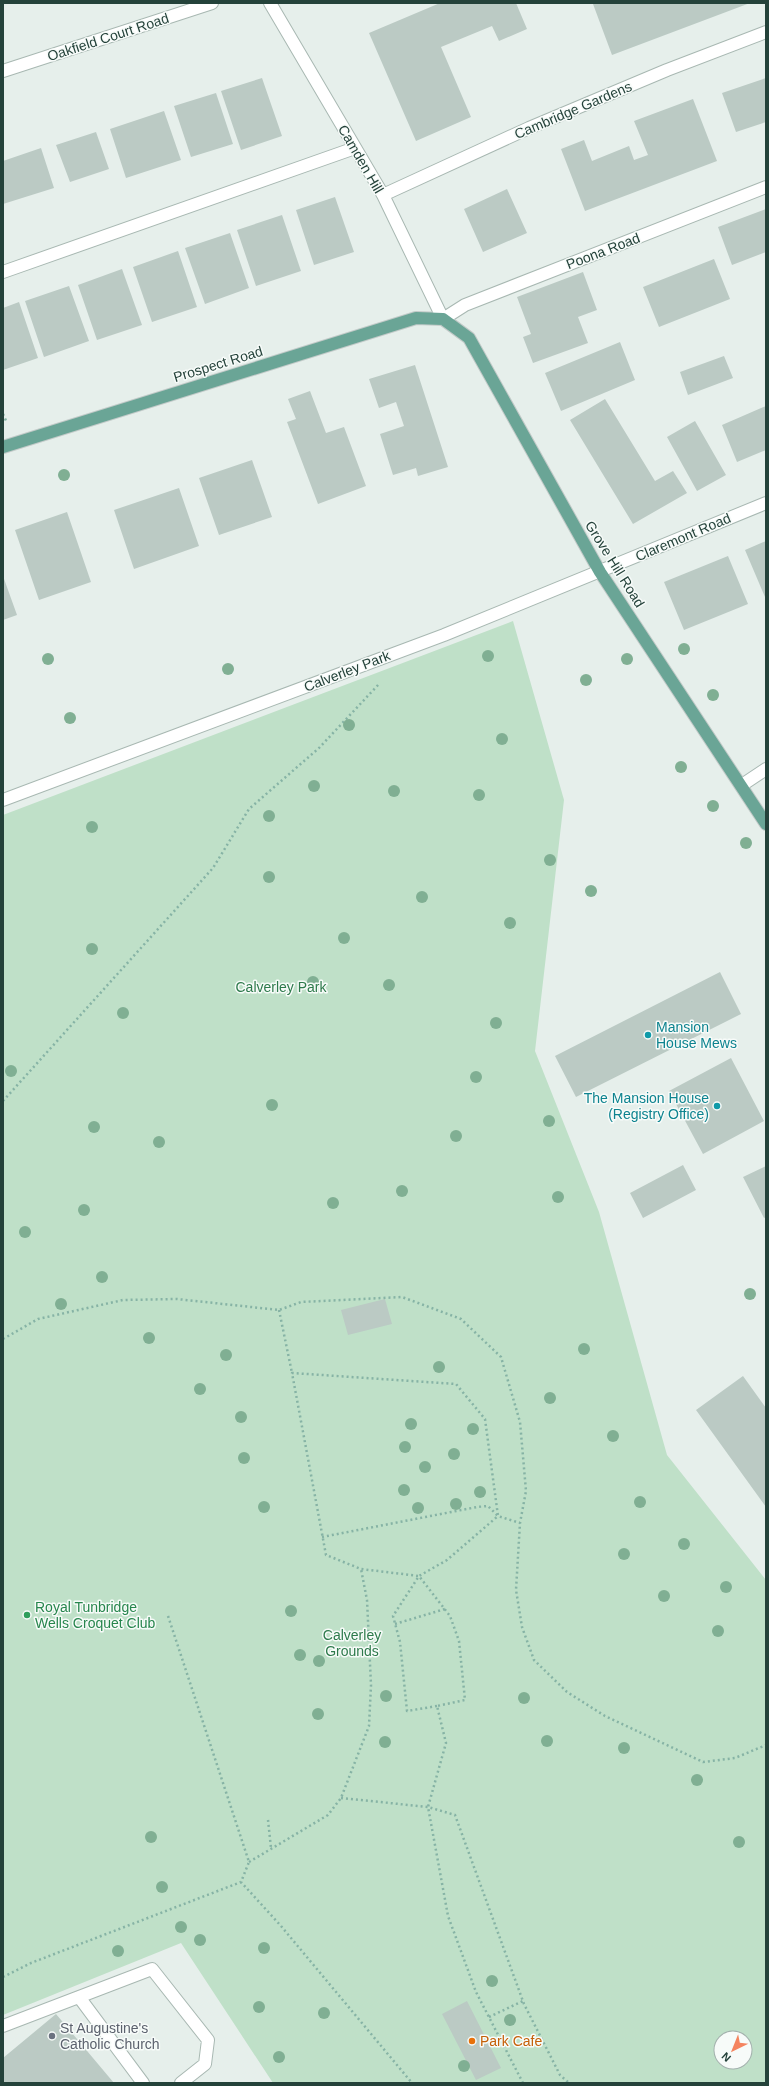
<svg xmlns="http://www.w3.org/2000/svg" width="769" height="2086" font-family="Arial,sans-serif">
	<rect width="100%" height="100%" fill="#e6efeb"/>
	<path fill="#bfe0c8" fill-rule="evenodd" d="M513,621L564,800L535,1051L599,1212L667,1455L766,1580V2083H273L181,1943L3,2015V815ZM721,2038H745V2062H721Z"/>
	<path fill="#bbcac4" d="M440,3H516L527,29L499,41L492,26L441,47L471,117L416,141L369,33Z
		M596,3H750L612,55L593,4Z
		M262,78L282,136L241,150L221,91Z
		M766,78V122L736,132L722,93Z
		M216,93L233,144L191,157L174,106Z
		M693,99L717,161L585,211L561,149L584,140L592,161L629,146L634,160L648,155L634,121Z
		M164,111L181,160L126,178L110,129Z
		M96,132L109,169L70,182L56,145Z
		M41,148L54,188L3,204V161Z
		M507,189L527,233L483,252L464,209Z
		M335,197L354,252L314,265L296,210Z
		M766,209V252L732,265L718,227Z
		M282,215L301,271L256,286L237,230Z
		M230,233L249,288L205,304L185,248Z
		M178,251L197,307L152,322L133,267Z
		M714,259L730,299L659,327L643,287Z
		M122,269L142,325L97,340L78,285Z
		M583,272L597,310L578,317L588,343L533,363L523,337L531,334L517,297Z
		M69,286L89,341L44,357L25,301Z
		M19,302L38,358L3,370V308Z
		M620,342L635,380L561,411L545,373Z
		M724,356L733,378L688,395L680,372Z
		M415,365L448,467L418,476L416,468L393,475L380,434L404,426L396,402L379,408L369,379Z
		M310,391L326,433L344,427L366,486L318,504L287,422L296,419L288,399Z
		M605,399L655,481L673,471L687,493L633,524L570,420Z
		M766,406V450L737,462L722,425Z
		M695,421L726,475L697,491L667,437Z
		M252,460L272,517L219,535L199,478Z
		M179,488L199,546L134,569L114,510Z
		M67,512L91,582L39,600L15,530Z
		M766,541V597H765L745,550Z
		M728,556L748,604L684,630L664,582Z
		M3,576L17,615L3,620Z
		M720,972L741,1014L576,1097L555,1056Z
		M731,1058L764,1121L703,1154L669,1091Z
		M683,1165L696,1190L643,1218L630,1193Z
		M766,1166V1217L764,1218L743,1177Z
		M385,1299L392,1324L348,1335L341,1310Z
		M743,1376L766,1408V1507L696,1410Z
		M467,2001L501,2068L476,2080L442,2014Z
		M56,2014L114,2083H3V2058Z"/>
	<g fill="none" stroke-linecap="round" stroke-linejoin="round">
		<g stroke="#a8b8b2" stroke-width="14">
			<path id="minor" d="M270,3L383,195L443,319L465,305L766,187
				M3,71L212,3
				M383,195L529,128L667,70L766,32
				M3,272L355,148
				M742,785L766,769
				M3,800L444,635L766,503
				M79,1997L143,2083
				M3,2026L152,1969L208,2040L205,2064L181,2083"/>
		</g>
		<g stroke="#c2cac8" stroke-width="14">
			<path id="major" d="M3,447L416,318L443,319L469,338L600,572L766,824"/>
		</g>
		<path stroke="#86b3a5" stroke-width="2.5" stroke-dasharray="2 3" stroke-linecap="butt" d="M3,414L7,423
			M3,1101L213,868L249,809L319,748L379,684
			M279,1310L292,1373
			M3,1339L38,1319L123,1300L177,1299L279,1310L301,1302L402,1297L461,1319L501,1357L520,1422L526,1491L520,1523L516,1590L522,1627L534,1660L567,1692L605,1716L703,1762L735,1758L766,1745
			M322,1537L477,1507L488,1506L498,1516L520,1523
			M168,1616L249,1862L241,1882L281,1926L412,2083
			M395,1624L445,1609
			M437,1706L407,1711L400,1642L393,1616L419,1576L447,1560L498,1516L485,1419L456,1384L292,1373L326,1555L361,1569L419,1576L450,1616L459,1641L465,1700L437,1706L446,1743L428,1807L448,1916L476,1992L523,2083
			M341,1798L428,1807L455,1815L524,2004L560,2075L569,2083
			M268,1820L271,1848
			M249,1862L328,1815L341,1798L369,1726L371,1685L367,1600L361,1569
			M3,1977L31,1963L241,1882
			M489,2017L523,2001"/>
		<use href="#minor" stroke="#fff" stroke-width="12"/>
		<use href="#major" stroke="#6aa596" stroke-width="12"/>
	</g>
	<g fill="#80af93">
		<circle cx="64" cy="475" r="6"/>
		<circle cx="684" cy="649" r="6"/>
		<circle cx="488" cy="656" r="6"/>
		<circle cx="48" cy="659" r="6"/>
		<circle cx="627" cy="659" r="6"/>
		<circle cx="228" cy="669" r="6"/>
		<circle cx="586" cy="680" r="6"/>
		<circle cx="713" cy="695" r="6"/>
		<circle cx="70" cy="718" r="6"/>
		<circle cx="349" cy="725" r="6"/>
		<circle cx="502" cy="739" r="6"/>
		<circle cx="681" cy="767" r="6"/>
		<circle cx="314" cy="786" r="6"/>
		<circle cx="394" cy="791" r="6"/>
		<circle cx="479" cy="795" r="6"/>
		<circle cx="713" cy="806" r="6"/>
		<circle cx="269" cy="816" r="6"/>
		<circle cx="92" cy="827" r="6"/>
		<circle cx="746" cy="843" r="6"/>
		<circle cx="550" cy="860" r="6"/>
		<circle cx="269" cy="877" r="6"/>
		<circle cx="591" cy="891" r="6"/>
		<circle cx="422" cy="897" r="6"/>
		<circle cx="510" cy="923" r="6"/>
		<circle cx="344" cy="938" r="6"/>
		<circle cx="92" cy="949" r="6"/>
		<circle cx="313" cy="982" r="6"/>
		<circle cx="389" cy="985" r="6"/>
		<circle cx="123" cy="1013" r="6"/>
		<circle cx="496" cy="1023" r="6"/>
		<circle cx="11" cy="1071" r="6"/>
		<circle cx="476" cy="1077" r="6"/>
		<circle cx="272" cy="1105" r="6"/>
		<circle cx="549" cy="1121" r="6"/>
		<circle cx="94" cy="1127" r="6"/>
		<circle cx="456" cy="1136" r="6"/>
		<circle cx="159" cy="1142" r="6"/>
		<circle cx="402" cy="1191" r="6"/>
		<circle cx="558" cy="1197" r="6"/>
		<circle cx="333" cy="1203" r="6"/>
		<circle cx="84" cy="1210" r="6"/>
		<circle cx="25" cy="1232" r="6"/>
		<circle cx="102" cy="1277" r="6"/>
		<circle cx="750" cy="1294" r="6"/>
		<circle cx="61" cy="1304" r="6"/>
		<circle cx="149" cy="1338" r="6"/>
		<circle cx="584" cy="1349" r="6"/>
		<circle cx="226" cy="1355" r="6"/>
		<circle cx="439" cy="1367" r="6"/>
		<circle cx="200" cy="1389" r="6"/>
		<circle cx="550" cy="1398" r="6"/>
		<circle cx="241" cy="1417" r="6"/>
		<circle cx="411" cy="1424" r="6"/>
		<circle cx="473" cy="1429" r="6"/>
		<circle cx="613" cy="1436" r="6"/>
		<circle cx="405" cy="1447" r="6"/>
		<circle cx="454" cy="1454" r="6"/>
		<circle cx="244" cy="1458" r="6"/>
		<circle cx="425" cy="1467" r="6"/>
		<circle cx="404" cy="1490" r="6"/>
		<circle cx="480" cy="1492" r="6"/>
		<circle cx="640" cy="1502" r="6"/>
		<circle cx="456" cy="1504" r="6"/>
		<circle cx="264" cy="1507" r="6"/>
		<circle cx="418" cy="1508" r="6"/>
		<circle cx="684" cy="1544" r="6"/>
		<circle cx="624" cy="1554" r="6"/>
		<circle cx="726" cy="1587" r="6"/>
		<circle cx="664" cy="1596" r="6"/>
		<circle cx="291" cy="1611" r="6"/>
		<circle cx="718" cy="1631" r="6"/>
		<circle cx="300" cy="1655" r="6"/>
		<circle cx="319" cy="1661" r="6"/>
		<circle cx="386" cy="1696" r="6"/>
		<circle cx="524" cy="1698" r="6"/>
		<circle cx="318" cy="1714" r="6"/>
		<circle cx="547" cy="1741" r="6"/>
		<circle cx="385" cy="1742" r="6"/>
		<circle cx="624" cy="1748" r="6"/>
		<circle cx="697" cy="1780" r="6"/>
		<circle cx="151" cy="1837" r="6"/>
		<circle cx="739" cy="1842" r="6"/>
		<circle cx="162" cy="1887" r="6"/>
		<circle cx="181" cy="1927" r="6"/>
		<circle cx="200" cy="1940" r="6"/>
		<circle cx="264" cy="1948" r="6"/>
		<circle cx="118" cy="1951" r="6"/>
		<circle cx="492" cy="1981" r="6"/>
		<circle cx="259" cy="2007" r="6"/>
		<circle cx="324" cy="2013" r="6"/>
		<circle cx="510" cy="2020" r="6"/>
		<circle cx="279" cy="2057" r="6"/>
		<circle cx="464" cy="2066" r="6"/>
	</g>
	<g fill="#0f9aa8" stroke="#f7fbf9" stroke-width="1.5">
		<circle cx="648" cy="1035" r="4"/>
		<circle cx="717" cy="1106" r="4"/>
	</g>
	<circle fill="#2e9e5b" stroke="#f7fbf9" stroke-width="1.5" cx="27" cy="1615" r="4"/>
	<circle fill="#6b7280" stroke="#f7fbf9" stroke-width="1.5" cx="52" cy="2036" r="4"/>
	<circle fill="#e8710a" stroke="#f7fbf9" stroke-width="1.5" cx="472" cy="2041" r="4"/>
	<g text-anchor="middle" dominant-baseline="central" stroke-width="3" stroke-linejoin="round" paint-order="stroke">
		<g font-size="14" fill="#24423a" stroke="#f7fbf9">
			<text transform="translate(108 37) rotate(-18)">Oakfield Court Road</text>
			<text transform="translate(573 110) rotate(-23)">Cambridge Gardens</text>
			<text transform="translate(361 159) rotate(60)">Camden Hill</text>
			<text transform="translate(603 251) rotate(-21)">Poona Road</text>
			<text transform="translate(218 364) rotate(-17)">Prospect Road</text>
			<text transform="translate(683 537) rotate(-23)">Claremont Road</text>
			<text transform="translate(615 564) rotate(58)">Grove Hill Road</text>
			<text transform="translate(347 671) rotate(-21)">Calverley Park</text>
		</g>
		<g font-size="14" fill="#2d7a4b" stroke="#f7fbf9">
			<text x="281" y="987">Calverley Park</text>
			<text x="352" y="1635">Calverley<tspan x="352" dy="16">Grounds</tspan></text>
		</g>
		<g font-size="14" fill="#0d838f" stroke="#f7fbf9" text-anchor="start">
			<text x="656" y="1027">Mansion<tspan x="656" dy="16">House Mews</tspan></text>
			<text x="709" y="1098" text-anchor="end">The Mansion House<tspan x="709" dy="16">(Registry Office)</tspan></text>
		</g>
		<g font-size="14" fill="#27864d" stroke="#f7fbf9" text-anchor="start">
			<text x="35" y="1607">Royal Tunbridge<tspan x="35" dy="16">Wells Croquet Club</tspan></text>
		</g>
		<g font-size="14" fill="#5b616d" stroke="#f7fbf9" text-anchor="start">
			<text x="60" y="2028">St Augustine's<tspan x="60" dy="16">Catholic Church</tspan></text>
		</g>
		<g font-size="14" fill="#c56008" stroke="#f7fbf9" text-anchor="start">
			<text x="480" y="2041">Park Cafe</text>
		</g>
	</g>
	<rect width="769" height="2086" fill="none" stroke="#24423a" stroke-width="8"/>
	<g transform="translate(733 2050) rotate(223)"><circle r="19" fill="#f7fbf9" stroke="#a3b1ad"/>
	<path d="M0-3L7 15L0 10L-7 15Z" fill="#f4845f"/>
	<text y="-6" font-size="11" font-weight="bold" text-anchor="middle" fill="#24423a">N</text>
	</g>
</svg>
